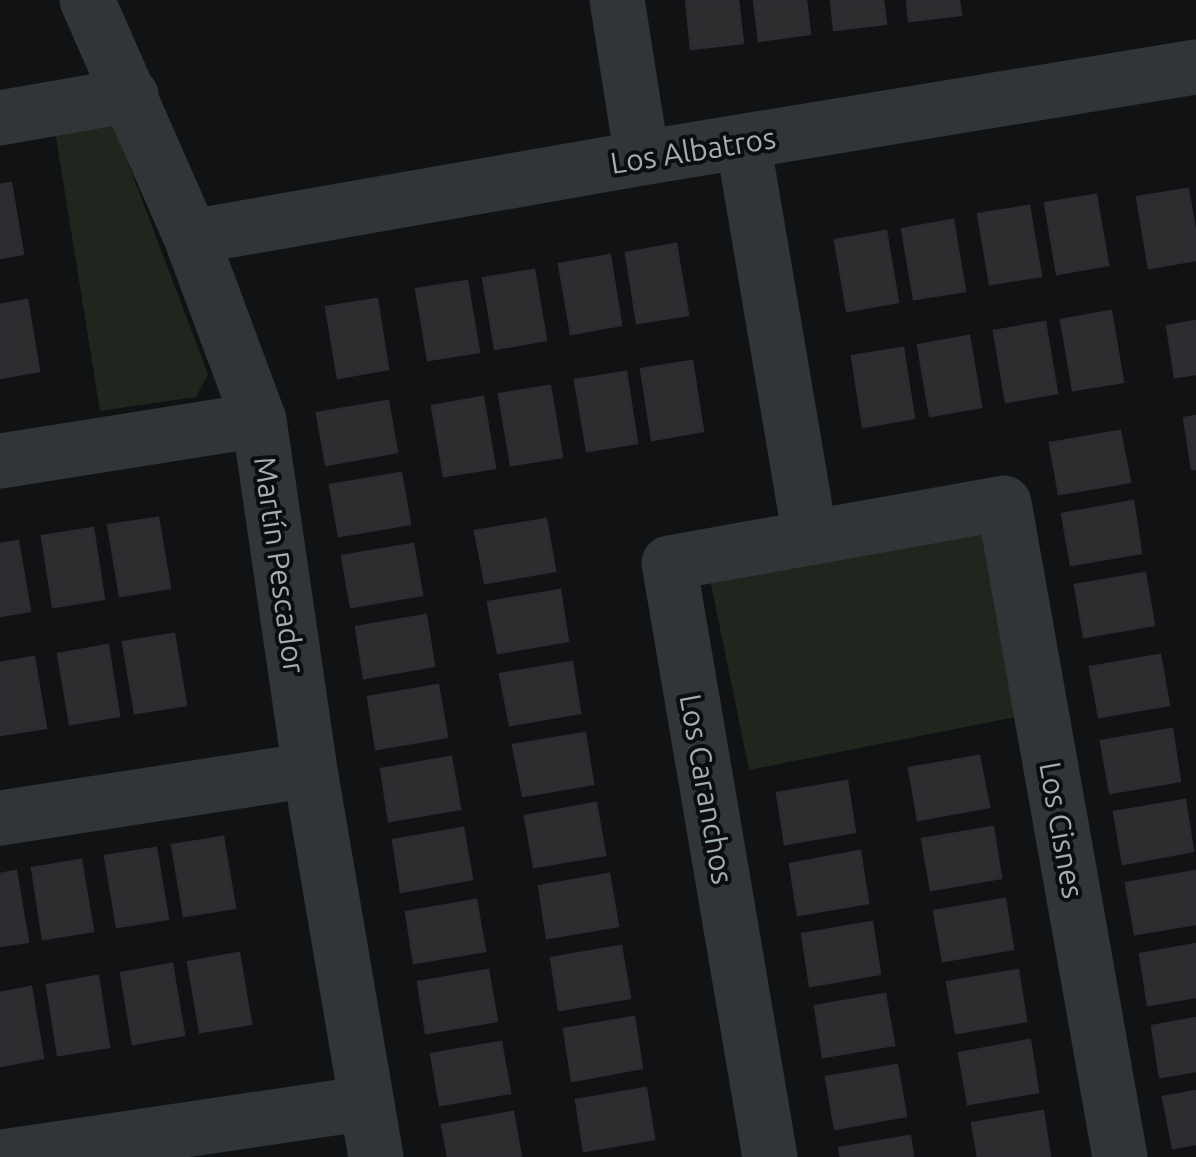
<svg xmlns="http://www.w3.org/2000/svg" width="1196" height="1157" font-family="Ubuntu,sans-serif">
	<rect width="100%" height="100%" fill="#111213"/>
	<path fill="#1f261e" d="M112,121L208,374L196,397L100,411L55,131Z
		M982,524L1020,716L749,770L710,579Z"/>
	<path fill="#2c2d2f" stroke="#2b2c2f" stroke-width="2.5" d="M686,0H738L743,43L691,49Z
		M754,0H806L810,34L759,41Z
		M831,0H883L886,24L834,30Z
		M907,0H959L961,15L909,21Z
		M11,183L23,254L0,258V185Z
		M1188,189L1196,236V260L1149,268L1137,197Z
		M1096,195L1108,265L1057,274L1045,203Z
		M1029,206L1041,276L990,284L978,214Z
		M953,220L965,291L914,299L902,229Z
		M886,231L898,302L847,311L835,240Z
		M676,244L688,315L637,323L626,253Z
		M610,255L621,325L571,334L559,264Z
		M534,270L546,340L495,349L483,278Z
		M467,281L479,352L428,360L416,289Z
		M377,299L388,369L338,378L326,307Z
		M27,300L39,371L0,378V305Z
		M1111,311L1123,382L1073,390L1061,320Z
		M1196,321V374L1175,377L1167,326Z
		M1045,322L1057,393L1006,402L994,331Z
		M969,336L981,407L930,416L918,345Z
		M903,348L914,418L863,427L852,356Z
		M692,361L703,431L652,440L641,369Z
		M626,372L637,443L587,451L575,380Z
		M550,386L562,457L511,465L499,394Z
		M483,397L495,468L444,476L432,406Z
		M388,401L397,452L326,465L317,413Z
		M1196,416V469H1192L1184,418Z
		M1120,431L1130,482L1059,494L1050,443Z
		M401,473L410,524L339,536L330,485Z
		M1133,501L1141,553L1071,565L1062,514Z
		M158,518L170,588L120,596L108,525Z
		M546,519L555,571L485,583L475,531Z
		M93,528L104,599L53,607L42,536Z
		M18,541L30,611L0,616V544Z
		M413,544L422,595L351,607L342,556Z
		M1145,573L1154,625L1084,637L1075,585Z
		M560,590L568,641L498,653L488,602Z
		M426,615L434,666L364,678L356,627Z
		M174,634L186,705L135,713L123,642Z
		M108,645L119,716L70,724L58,654Z
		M1160,655L1169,705L1099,717L1090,667Z
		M34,657L46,728L0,735V663Z
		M572,662L580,713L510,725L500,674Z
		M438,685L447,737L376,749L368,697Z
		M1172,729L1180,781L1110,793L1101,741Z
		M585,733L593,784L523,796L513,745Z
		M979,756L989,807L918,820L909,768Z
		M451,757L460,809L389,821L381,769Z
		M847,781L855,832L785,844L777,793Z
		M1185,800L1193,851L1123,864L1114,812Z
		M596,803L605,855L534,867L525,816Z
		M993,827L1001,878L931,890L922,839Z
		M463,828L472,879L401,892L393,840Z
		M223,837L235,908L184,916L172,845Z
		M156,848L168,919L117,927L105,856Z
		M860,851L868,903L798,915L790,864Z
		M81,860L93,931L43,939L32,868Z
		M16,871L28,942L0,946V874Z
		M1196,871V924L1135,934L1126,883Z
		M609,874L618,926L547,938L539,886Z
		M1005,899L1013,949L943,961L934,911Z
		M476,900L485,951L414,963L406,912Z
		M872,922L880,974L810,986L802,934Z
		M1196,944V997L1148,1005L1140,954Z
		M621,946L630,998L559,1010L551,958Z
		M239,953L251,1024L200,1032L188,962Z
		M172,964L184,1035L133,1044L121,973Z
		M488,970L497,1021L426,1033L418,982Z
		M1018,970L1026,1021L956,1033L947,982Z
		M98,976L109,1047L58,1055L47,985Z
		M31,987L43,1058L0,1066V993Z
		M885,994L894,1045L823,1057L815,1006Z
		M634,1017L642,1068L572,1081L564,1029Z
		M1196,1018V1071L1160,1077L1152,1026Z
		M1030,1040L1038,1092L968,1104L959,1053Z
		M501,1042L510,1093L440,1105L431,1054Z
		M897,1065L906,1116L835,1129L826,1077Z
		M646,1088L654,1139L584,1151L576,1100Z
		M1196,1091V1144L1173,1148L1163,1097Z
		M1043,1111L1050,1157H978L972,1123Z
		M513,1112L521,1157H448L442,1125Z
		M910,1136L913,1157H841L839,1148Z"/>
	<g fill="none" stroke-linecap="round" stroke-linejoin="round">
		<path stroke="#323538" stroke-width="55" d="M87,0L191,237L259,420L310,770L376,1157
			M617,0L642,158
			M0,118L131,95
			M743,142L810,537
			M191,237L642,158L1196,67
			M0,461L259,420
			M0,818L310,770
			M2,1157L367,1103
			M770,1157L669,563L1004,503L1120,1157"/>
	</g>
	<g text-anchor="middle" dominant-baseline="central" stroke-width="8" stroke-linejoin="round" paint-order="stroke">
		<g font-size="30" fill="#a2adb4" stroke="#0c0d0e">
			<text transform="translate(693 150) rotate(-9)">Los Albatros</text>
			<text transform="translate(280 565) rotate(82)">Martín Pescador</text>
			<text transform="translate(707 789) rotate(80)">Los Caranchos</text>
			<text transform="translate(1062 830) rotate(80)">Los Cisnes</text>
		</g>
	</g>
</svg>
